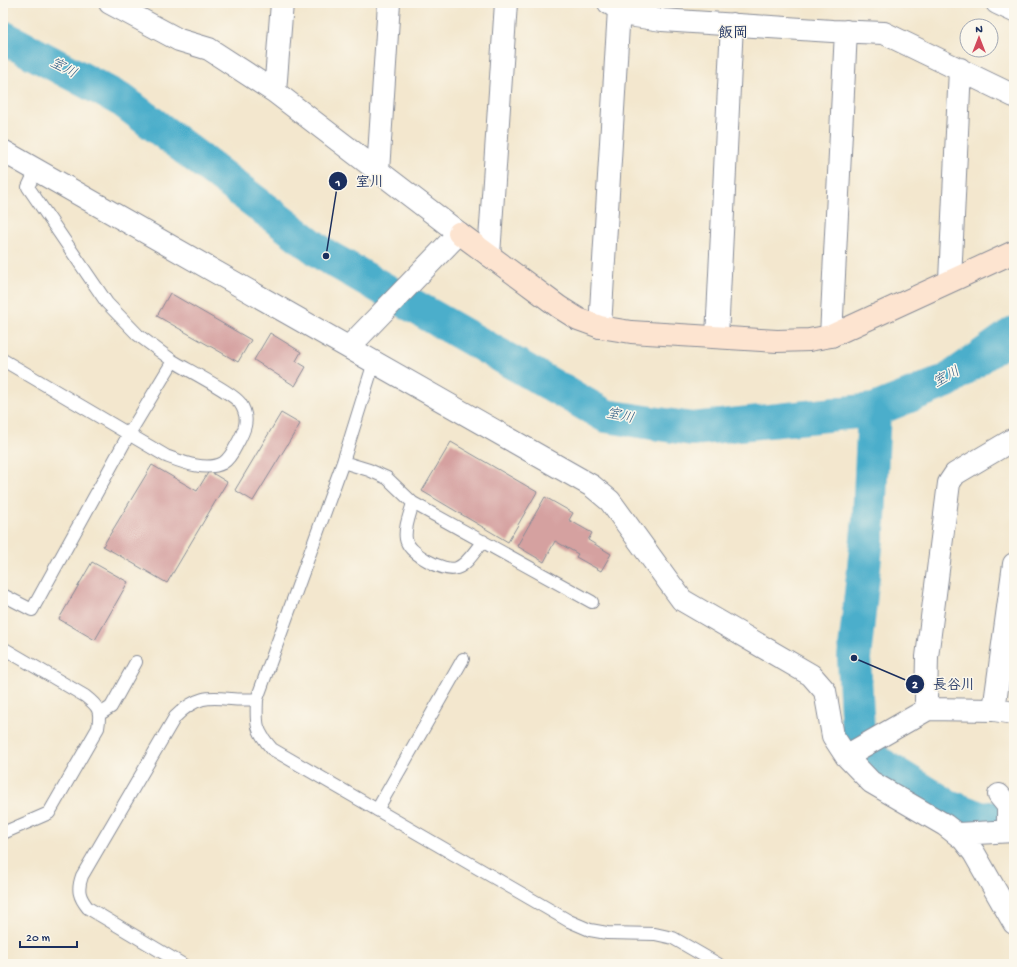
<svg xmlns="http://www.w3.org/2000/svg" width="1017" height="967" font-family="'Gochi Hand','Klee One',sans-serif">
	<rect width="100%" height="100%" fill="#fbf7ec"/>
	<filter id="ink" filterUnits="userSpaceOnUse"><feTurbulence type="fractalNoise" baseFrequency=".025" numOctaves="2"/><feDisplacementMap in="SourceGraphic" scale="8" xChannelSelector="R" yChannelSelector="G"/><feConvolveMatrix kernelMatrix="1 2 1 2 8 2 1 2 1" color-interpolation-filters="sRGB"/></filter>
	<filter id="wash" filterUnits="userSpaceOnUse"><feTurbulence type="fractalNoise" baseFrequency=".012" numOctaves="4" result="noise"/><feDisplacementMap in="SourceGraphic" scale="16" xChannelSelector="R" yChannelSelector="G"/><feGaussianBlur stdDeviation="0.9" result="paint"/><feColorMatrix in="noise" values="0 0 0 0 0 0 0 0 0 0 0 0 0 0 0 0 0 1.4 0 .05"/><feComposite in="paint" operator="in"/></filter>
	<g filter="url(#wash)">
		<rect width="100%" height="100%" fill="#f3e7ce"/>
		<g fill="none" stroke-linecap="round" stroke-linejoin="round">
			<path stroke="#4caecb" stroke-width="34" d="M3,37L123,101L326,256L606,416L692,429L874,410L947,381L1014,333
				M874,410L869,520L854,658L858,733L877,762L948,806L982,819L1014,815"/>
		</g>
		<g id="blocks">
			<path fill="#d5a1a0" d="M170,293L251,340L238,362L157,316Z
				M270,333L301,352L296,361L306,367L295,386L254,360Z
				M281,413L300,424L253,501L235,490Z
				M451,442L537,492L508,542L422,491Z
				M152,465L197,491L209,471L227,482L167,583L103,546Z
				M545,497L573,513L569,520L592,533L588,540L611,554L601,571L576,557L578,554L555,541L544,562L517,546Z
				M92,562L128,582L95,640L59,619Z"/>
		</g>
	</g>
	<g filter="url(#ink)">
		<use href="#blocks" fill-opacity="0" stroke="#878b96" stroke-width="1"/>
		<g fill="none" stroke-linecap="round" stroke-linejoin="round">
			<g stroke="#878b96" stroke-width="14">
				<path id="lane" d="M3,360L166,456C182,462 206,472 223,463C229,459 233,452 236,446C244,432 251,419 240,403C233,393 186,369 173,361
					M374,362L343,462L257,699C256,723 255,730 272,749L569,921L590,930L607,933L655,934L673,938L718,964
					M343,462L369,470L387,478L413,503L592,602
					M413,503C410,514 404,528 406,539C408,553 444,573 457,568C468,564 476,549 483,541
					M3,595L32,610L129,434L173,361L138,335L107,303L28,187L36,170
					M3,648L85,696C99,707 101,710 98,728L49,813L3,833
					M100,714L111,707L136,662
					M377,810L463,659
					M182,964L88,908C79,897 77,890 82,876L175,717C206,686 220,703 257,699"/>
			</g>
			<g stroke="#878b96" stroke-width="24">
				<path id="street" d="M110,3L179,40L209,49L275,92L459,233L349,347
					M609,3L628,15L662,20L832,31L884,33L1014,96
					M997,3L1014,11
					M275,92L282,3
					M3,151L592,486L610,501L682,600L811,675L825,691L833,736L846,756L871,782L945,825L963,839L974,853L1014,923
					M378,171L389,3
					M489,255L506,3
					M950,280L960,69
					M600,327L619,9
					M831,336L846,31
					M717,337L732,24
					M928,709L926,700L927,657L949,483L955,474L1014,439
					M994,710L1014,564
					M846,756L928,709L994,710L1014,713
					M999,795L1008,806V831
					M957,834L1014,831"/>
			</g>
			<g stroke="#878b96" stroke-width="24">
				<path id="secondary" d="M459,233L559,307L578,319L600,327L631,332L777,341L809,340L831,336L1014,252"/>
			</g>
			<use href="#lane" stroke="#fff" stroke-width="12"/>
			<use href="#street" stroke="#fff" stroke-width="22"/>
			<use href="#secondary" stroke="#fde4d0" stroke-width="22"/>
		</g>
	</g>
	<g text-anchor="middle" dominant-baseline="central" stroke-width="3" stroke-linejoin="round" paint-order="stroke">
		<g font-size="14" font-style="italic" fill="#2c5b84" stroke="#fbf7ec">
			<text transform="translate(63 69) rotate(28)">室川</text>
			<text transform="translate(947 378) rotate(-29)">室川</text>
			<text transform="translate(620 417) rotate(12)">室川</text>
		</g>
		<g font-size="15" font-weight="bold" fill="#1b2f5e" stroke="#fbf7ec">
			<text x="733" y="34">飯岡</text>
		</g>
	</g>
	<path fill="none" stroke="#1b2f5e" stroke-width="1.5" d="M326 256L338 181M854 658L915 684"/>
	<g fill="#1b2f5e" stroke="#fbf7ec" stroke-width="1.5">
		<circle cx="326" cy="256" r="4"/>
		<circle cx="854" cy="658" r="4"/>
		<circle cx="338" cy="181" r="10"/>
		<circle cx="915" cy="684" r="10"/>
	</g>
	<g font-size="12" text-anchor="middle" font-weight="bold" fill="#fff">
		<text x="338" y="186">1</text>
		<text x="915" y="688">2</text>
	</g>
	<g font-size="14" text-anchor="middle" font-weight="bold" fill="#1b2f5e" stroke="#fbf7ec" stroke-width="3" stroke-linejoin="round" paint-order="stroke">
		<text x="370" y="186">室川</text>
		<text x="954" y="689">長谷川</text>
	</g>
	<rect width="1017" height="967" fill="none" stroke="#fbf7ec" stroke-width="16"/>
	<g transform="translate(979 38)"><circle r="19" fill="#fbf7ec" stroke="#a1a7b3"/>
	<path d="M0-3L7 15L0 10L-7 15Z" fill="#d1495b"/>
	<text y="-6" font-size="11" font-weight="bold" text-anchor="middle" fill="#1b2f5e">N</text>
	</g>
	<path d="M20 941v6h57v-6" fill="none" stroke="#1b2f5e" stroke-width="2"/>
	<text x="26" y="941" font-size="12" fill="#1b2f5e" stroke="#fbf7ec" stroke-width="3" paint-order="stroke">20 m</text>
</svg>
